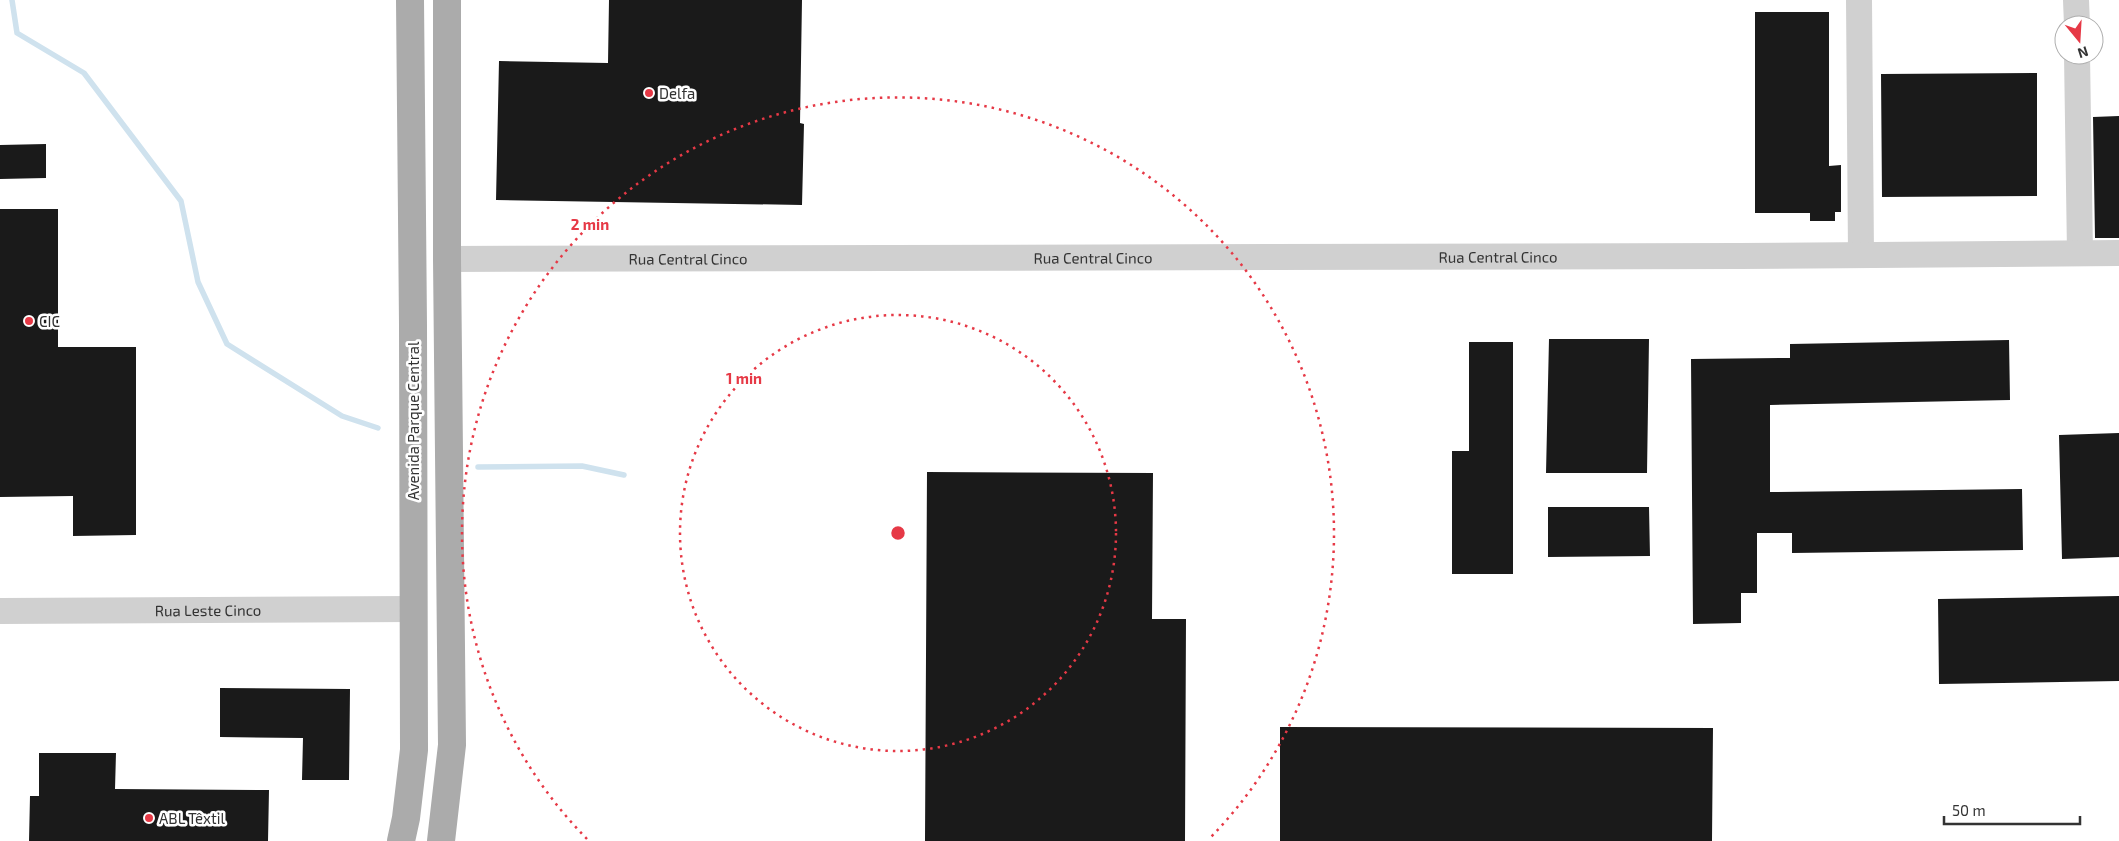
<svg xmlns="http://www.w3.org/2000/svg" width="2119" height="841" font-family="'Exo 2',sans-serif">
	<rect width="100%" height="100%" fill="#fff"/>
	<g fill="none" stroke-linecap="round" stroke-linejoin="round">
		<path stroke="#cfe2ee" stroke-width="5.5" d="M12,0L17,33L84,73L181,201L198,282L227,344L342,416L378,428
			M478,467L582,466L624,475"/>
	</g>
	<path fill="#1a1a1a" d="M609,0H802L800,123L804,124L802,205L496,200L499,61L608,63Z
		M1755,12H1829V166L1841,165V212H1835V221H1810V213H1755Z
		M2037,73V196L1882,197L1881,74Z
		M2119,116V238H2095L2093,117Z
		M46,144V178L0,179V145Z
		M0,209H58V347H136V535L73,536V496L0,497Z
		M1549,339H1649L1647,473H1546Z
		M2009,340L2010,400L1770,405V492L2022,489L2023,550L1792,553V533H1757V593H1741V623L1693,624L1691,359L1790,358V344Z
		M1469,342H1513V574H1452V451H1469Z
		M2119,433V557L2062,559L2059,435Z
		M927,472L1153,473L1152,619H1186L1185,841H925Z
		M1548,507H1649L1650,556L1548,557Z
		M2119,596V681L1939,684L1938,599Z
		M220,688L350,689L349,780H302L303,738L220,737Z
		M1280,727L1713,728L1712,841H1280Z
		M39,753H116L115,789L269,790L268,841H29L30,796H39Z"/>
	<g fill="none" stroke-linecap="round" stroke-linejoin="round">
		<g stroke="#d0d0d0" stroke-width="26">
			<path d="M1859,0L1861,255"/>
			<path d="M2076,0L2077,25"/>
			<path d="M2077,55L2080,253"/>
			<path id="s1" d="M447,259L1739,256L2119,253"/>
			<path id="s2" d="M0,611L414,609"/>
		</g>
		<path stroke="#ababab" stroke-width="28" d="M401,841L406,818L414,750L413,325L410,0
			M441,841L452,745L447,259V0"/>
	</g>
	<g fill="none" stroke="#e63946" stroke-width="2.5" stroke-dasharray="2.5 5">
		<circle cx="898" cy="533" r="218"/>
		<path d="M587 839A436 436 0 1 1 1209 839"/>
	</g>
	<g fill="#e63946" stroke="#fff" stroke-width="2">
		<circle cx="649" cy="93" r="5"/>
		<circle cx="29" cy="321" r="5"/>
		<circle cx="149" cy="818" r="5"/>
	</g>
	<g text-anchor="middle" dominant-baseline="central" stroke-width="5" stroke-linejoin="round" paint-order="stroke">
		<g font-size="15" fill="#333" stroke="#fff" text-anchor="start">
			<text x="659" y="93">Delfa</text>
			<text x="39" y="321">CIC</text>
			<text x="159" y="818">ABL Têxtil</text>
		</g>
		<g font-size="15" fill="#333" stroke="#fff">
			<text stroke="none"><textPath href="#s1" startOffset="646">Rua Central Cinco</textPath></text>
			<text stroke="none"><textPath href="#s1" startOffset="1051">Rua Central Cinco</textPath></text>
			<text stroke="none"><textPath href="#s1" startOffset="241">Rua Central Cinco</textPath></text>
			<text transform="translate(413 421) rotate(-90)">Avenida Parque Central</text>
			<text stroke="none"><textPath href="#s2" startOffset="208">Rua Leste Cinco</textPath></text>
		</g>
	</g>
	<circle cx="898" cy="533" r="8" fill="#e63946" stroke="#fff" stroke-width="2.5"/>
	<g font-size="15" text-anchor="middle" font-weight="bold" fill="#e63946" stroke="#fff" stroke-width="5" stroke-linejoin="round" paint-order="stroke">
		<text x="590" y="230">2 min</text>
		<text x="744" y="384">1 min</text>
	</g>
	<g transform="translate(2079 40) rotate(162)"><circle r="24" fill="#ffffff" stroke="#adadad"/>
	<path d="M0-4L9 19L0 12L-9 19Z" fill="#e63946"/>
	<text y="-8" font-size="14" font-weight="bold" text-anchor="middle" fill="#333333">N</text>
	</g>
	<path d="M1944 816v8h136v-8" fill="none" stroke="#333333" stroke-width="2.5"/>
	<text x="1952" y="816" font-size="15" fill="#333333" stroke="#ffffff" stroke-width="4" paint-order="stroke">50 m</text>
</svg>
